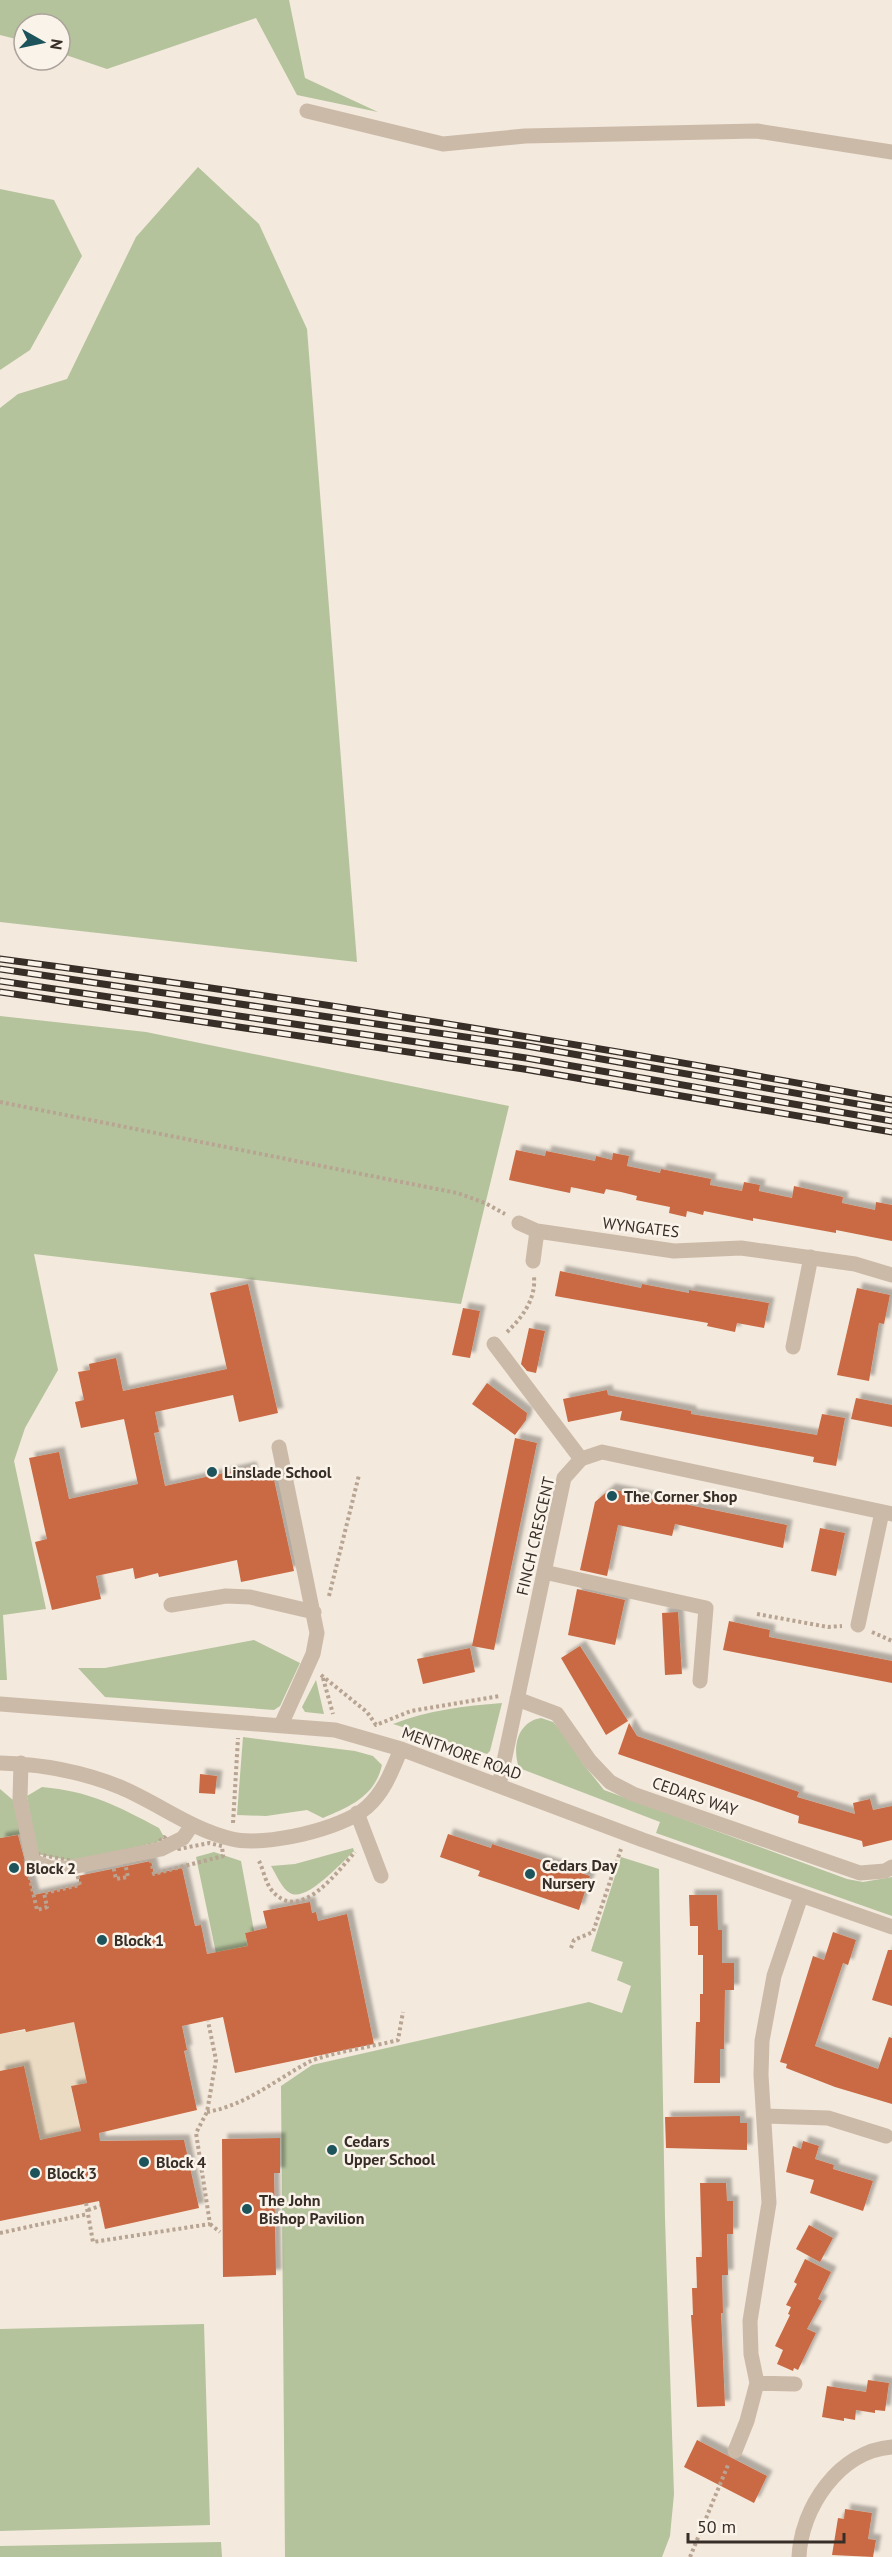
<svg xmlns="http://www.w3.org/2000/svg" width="892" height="2557" font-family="'PT Sans',sans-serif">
	<defs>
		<filter id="shadow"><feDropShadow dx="5.5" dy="-5.5" stdDeviation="1.5" flood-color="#0004"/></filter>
	</defs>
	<rect width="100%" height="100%" fill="#f3e9dd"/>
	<path fill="#b4c39c" d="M0,0H289L305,78L378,112L297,95L256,18L107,69L60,53V24H24V41L0,35Z
		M198,167L259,224L307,329L357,962L0,922V408L18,394L67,379L136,237Z
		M0,189L54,200L82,256L30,350L0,370Z
		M0,1016L146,1032L509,1106L461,1304L34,1254L58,1370L25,1428L14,1461L46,1609L3,1615L7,1680H0Z
		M254,1640L300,1663L280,1706L274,1710L105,1697L78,1668H105Z
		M316,1680L324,1714L305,1712L302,1707Z
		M502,1703L490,1751L487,1754L393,1724C428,1710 465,1706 502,1703Z
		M541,1718L553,1722L561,1731L584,1765L604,1790L847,1879L863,1882L892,1877V1916L656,1833L660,1822L519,1768C512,1748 517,1722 541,1718Z
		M243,1737L355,1751L373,1756L382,1765C375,1796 351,1806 323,1818L307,1810L266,1816L237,1815Z
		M42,1787C89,1791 118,1806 159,1828L164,1837L161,1841L78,1862L37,1854L27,1796Z
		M0,1789L13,1800L21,1834L0,1838Z
		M353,1848L354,1851C342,1862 306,1903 290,1893C282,1889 276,1874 271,1866L295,1864Z
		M214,1852L241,1861L254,1931L245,1933L248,1946L216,1953L196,1857Z
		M621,1857L659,1869L665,2219L674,2494L670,2536L662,2557H285L281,2086L312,2065L589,2002L622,2013L631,1986L617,1980L623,1962L591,1951Z
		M204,2324L210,2525L0,2531V2329Z
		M221,2542L222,2557H0V2546Z"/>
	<path fill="#ebdbc3" d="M73,2018L85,2073L105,2079L71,2087L82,2137L40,2140L0,2071V2034L61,2025Z"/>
	<path fill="#c96a44" filter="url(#shadow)" d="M516,1150L545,1156L546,1151L595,1161L596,1156L612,1160L613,1153L629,1156L627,1166L660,1173L661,1169L711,1179L710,1185L742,1191L744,1182L760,1185L759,1191L792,1198L794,1186L843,1197L842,1203L875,1210L876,1202L892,1205V1241L836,1230V1233L753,1218V1221L704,1211L703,1215L687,1211L686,1217L669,1213L670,1207L636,1200L637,1196L621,1192L606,1189L604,1194L571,1187L570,1193L509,1180Z
		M560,1271L641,1288L642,1284L689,1293V1290L769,1303L764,1328L737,1323L735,1332L707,1326L708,1323L555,1296Z
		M248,1284L278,1413L239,1422L233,1395L155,1412L159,1432L154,1433L165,1486L251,1467L254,1479L273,1475L294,1571L241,1582L237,1560L159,1577L158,1573L135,1579L133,1568L96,1576L101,1599L52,1610L35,1542L47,1539L29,1458L59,1452L69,1499L138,1484L124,1419L81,1428L75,1402L84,1400L78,1372L90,1370L89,1364L116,1358L123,1391L227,1369L210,1293Z
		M857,1288L890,1295L884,1324L879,1323L869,1381L837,1375Z
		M463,1308L480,1311L470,1358L452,1355Z
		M529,1328L545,1331L536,1373L527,1371L521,1364Z
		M487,1383L527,1413L526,1420L515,1435L472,1404Z
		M607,1390L608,1395L691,1411V1414L817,1435L822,1414L845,1418L836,1466L813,1462L814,1457L620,1420L622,1411L568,1422L563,1399Z
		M856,1398L892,1405V1427L851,1419Z
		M515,1438L537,1443L494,1650L472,1646Z
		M610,1489L787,1525L783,1548L675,1524L672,1536L618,1525L607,1576L580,1570L595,1502Z
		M820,1528L845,1533L836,1576L811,1571Z
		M577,1589L625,1600L615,1645L568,1635Z
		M678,1612L682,1674L665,1675L662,1613Z
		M729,1621L770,1630L769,1637L892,1661V1683L723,1650Z
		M580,1646L628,1721L606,1735L561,1658Z
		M470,1648L475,1672L423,1684L417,1659Z
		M629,1723L637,1736L799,1792L797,1797L855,1814L853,1803L870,1799L873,1810L892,1806V1840L863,1847L862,1841L798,1823L799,1816L618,1754Z
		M200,1774L217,1776L215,1794L199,1793Z
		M448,1834L491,1848L492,1844L590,1876L579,1910L478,1876L480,1871L440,1857Z
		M18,1835L34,1895L80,1885L78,1876L151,1861L154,1874L182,1868L195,1926L201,1925L207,1954L248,1946L245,1933L267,1928L263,1911L310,1902L312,1913L316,1912L318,1921L347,1914L374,2044L235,2073L223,2017L182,2026L187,2050L184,2051L197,2110L99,2133L100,2141L184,2140L199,2208L105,2229L99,2201L0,2221V2071L24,2066L40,2140L81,2131L71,2086L87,2083L74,2022L26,2032L25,2029L0,2034V1838Z
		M689,1895H717L718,1930H722V1963H734V1990H725L724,2049H720V2083H694L696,2022H700V1994H703V1955H698V1926H690Z
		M833,1932L856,1940L848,1965L843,1963L815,2046L878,2069L889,2037L892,2038V2104L835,2087L786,2068L787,2064L780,2062L813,1956L824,1960Z
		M888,1950H892V2006L872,2000Z
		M740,2116V2123H747V2150L666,2148L665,2117Z
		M280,2138V2173H274L276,2275L223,2277L222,2139Z
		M803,2141L819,2146L815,2159L834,2165L833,2169L873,2181L863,2211L810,2193L814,2180L786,2172L793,2146L801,2149Z
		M700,2183H726L727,2201H733V2234H727L728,2275H722L723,2313H721L725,2406L697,2407L691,2315H693L692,2288H697L696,2257H702Z
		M809,2225L833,2238L820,2262L796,2249Z
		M805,2259L831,2272L818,2299L822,2301L807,2329L816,2333L798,2370L794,2368L793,2371L777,2364L783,2350L775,2346L790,2315L788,2314L791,2307L786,2305L797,2284L794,2282Z
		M868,2380L889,2383L885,2411L875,2410V2413L856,2410L855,2420L844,2418V2421L822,2417L827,2386L866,2392Z
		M697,2440L767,2476L754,2503L684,2467Z
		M845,2509L872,2513L868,2539L876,2540L873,2557L832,2555L838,2518L844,2519Z"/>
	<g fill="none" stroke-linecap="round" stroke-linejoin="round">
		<path stroke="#b8a492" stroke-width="4" stroke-dasharray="3 3" stroke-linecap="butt" d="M0,1102L457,1193L485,1203L505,1214
			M507,1332C522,1318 536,1299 534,1277
			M329,1596L359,1475
			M757,1614L828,1627L842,1626
			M872,1632L892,1641
			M321,1675L367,1712L376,1725L411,1711L500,1696
			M323,1678L333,1714
			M233,1823L238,1738
			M164,1837L179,1849L209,1843L222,1846L223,1856L154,1874L150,1857L125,1863L128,1877L116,1879L112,1861L76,1870L80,1885L44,1893L47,1907L37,1910L25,1857L37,1854L78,1862L156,1844Z
			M259,1861C263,1869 265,1880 270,1888C298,1927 337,1872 355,1852
			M571,1948L574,1940L593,1932L621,1849
			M207,2112C247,2105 275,2080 309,2062C327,2053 376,2046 398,2040L403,2012
			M86,2203L93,2242L210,2224L196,2133L207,2112L216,2060L208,2021
			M88,2210L100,2206
			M210,2224L220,2232
			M0,2233L88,2214
			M690,2557L728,2465"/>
		<path stroke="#ccbaa8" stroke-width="15" d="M307,111L443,144L525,136L757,131L892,152
			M519,1223L537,1231L674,1251L741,1248L855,1264L892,1275
			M533,1261L537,1231
			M494,1344L581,1459
			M793,1347L811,1257
			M279,1447L317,1633L313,1654L281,1725
			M544,1572L706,1608L700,1681
			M171,1605L226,1596L250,1597L314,1612
			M858,1625L882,1512
			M517,1699L557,1714L590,1761L610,1782L633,1794L860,1873L885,1871L892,1867
			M0,1704L335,1730L401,1749L643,1840L892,1927
			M0,1763C40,1764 83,1772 120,1787C158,1803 192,1830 232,1839C264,1847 343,1829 367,1807C385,1791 392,1770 401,1749
			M21,1763L20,1799L33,1861L50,1868H67L161,1849L183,1838L192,1825
			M499,1785L564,1478L581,1459L602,1452L892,1514
			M357,1813L381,1876
			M764,2116L828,2118L886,2136
			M757,2383L795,2384
			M735,2451L747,2421L757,2383L751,2354L750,2321L769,2203L761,2075L762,2041L774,1976L801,1896
			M799,2557C801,2508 839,2451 892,2447"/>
		<g stroke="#382e28" stroke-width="7">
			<path id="rail" d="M0,959C299,998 596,1046 892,1100
				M0,969L527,1046L892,1110
				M0,981L526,1058L892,1121
				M0,992L524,1069L892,1132"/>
		</g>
		<use href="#rail" stroke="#faf3e9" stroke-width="4.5" stroke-dasharray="14" stroke-linecap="butt"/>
	</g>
	<g fill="#1d545b" stroke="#faf3e9" stroke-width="2">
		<circle cx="212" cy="1472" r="6"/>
		<circle cx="612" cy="1496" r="6"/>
		<circle cx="14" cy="1868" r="6"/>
		<circle cx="530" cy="1874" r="6"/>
		<circle cx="102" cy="1940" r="6"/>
		<circle cx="332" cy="2150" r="6"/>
		<circle cx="144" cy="2162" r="6"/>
		<circle cx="35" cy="2173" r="6"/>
		<circle cx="247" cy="2209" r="6"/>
	</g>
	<g text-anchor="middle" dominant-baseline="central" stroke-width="5" stroke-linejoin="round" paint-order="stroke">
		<g font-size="16" fill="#382e28" stroke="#faf3e9">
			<text transform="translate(641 1227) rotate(7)">WYNGATES</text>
			<text transform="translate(535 1536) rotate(-77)">FINCH CRESCENT</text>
			<text transform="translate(462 1753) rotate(20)">MENTMORE ROAD</text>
			<text transform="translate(695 1796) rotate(19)">CEDARS WAY</text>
		</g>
		<g font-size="16" font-weight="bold" fill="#382e28" stroke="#faf3e9" text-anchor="start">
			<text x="224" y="1472">Linslade School</text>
			<text x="624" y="1496">The Corner Shop</text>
			<text x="542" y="1865">Cedars Day<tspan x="542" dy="18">Nursery</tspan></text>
			<text x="26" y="1868">Block 2</text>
			<text x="114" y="1940">Block 1</text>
			<text x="344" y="2141">Cedars<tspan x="344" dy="18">Upper School</tspan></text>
			<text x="156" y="2162">Block 4</text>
			<text x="47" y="2173">Block 3</text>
			<text x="259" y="2200">The John<tspan x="259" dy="18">Bishop Pavilion</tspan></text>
		</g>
	</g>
	<g transform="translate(42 42) rotate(99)"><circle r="28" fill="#faf3e9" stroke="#aca49c" stroke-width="1.5"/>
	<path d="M0-4.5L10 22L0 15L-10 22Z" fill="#1d545b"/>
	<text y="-9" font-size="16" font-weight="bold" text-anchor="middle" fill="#382e28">N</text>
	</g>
	<path d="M688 2533v9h156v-9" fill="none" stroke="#382e28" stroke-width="3"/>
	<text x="697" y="2533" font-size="18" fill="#382e28" stroke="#faf3e9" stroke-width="4.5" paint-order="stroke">50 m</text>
</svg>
